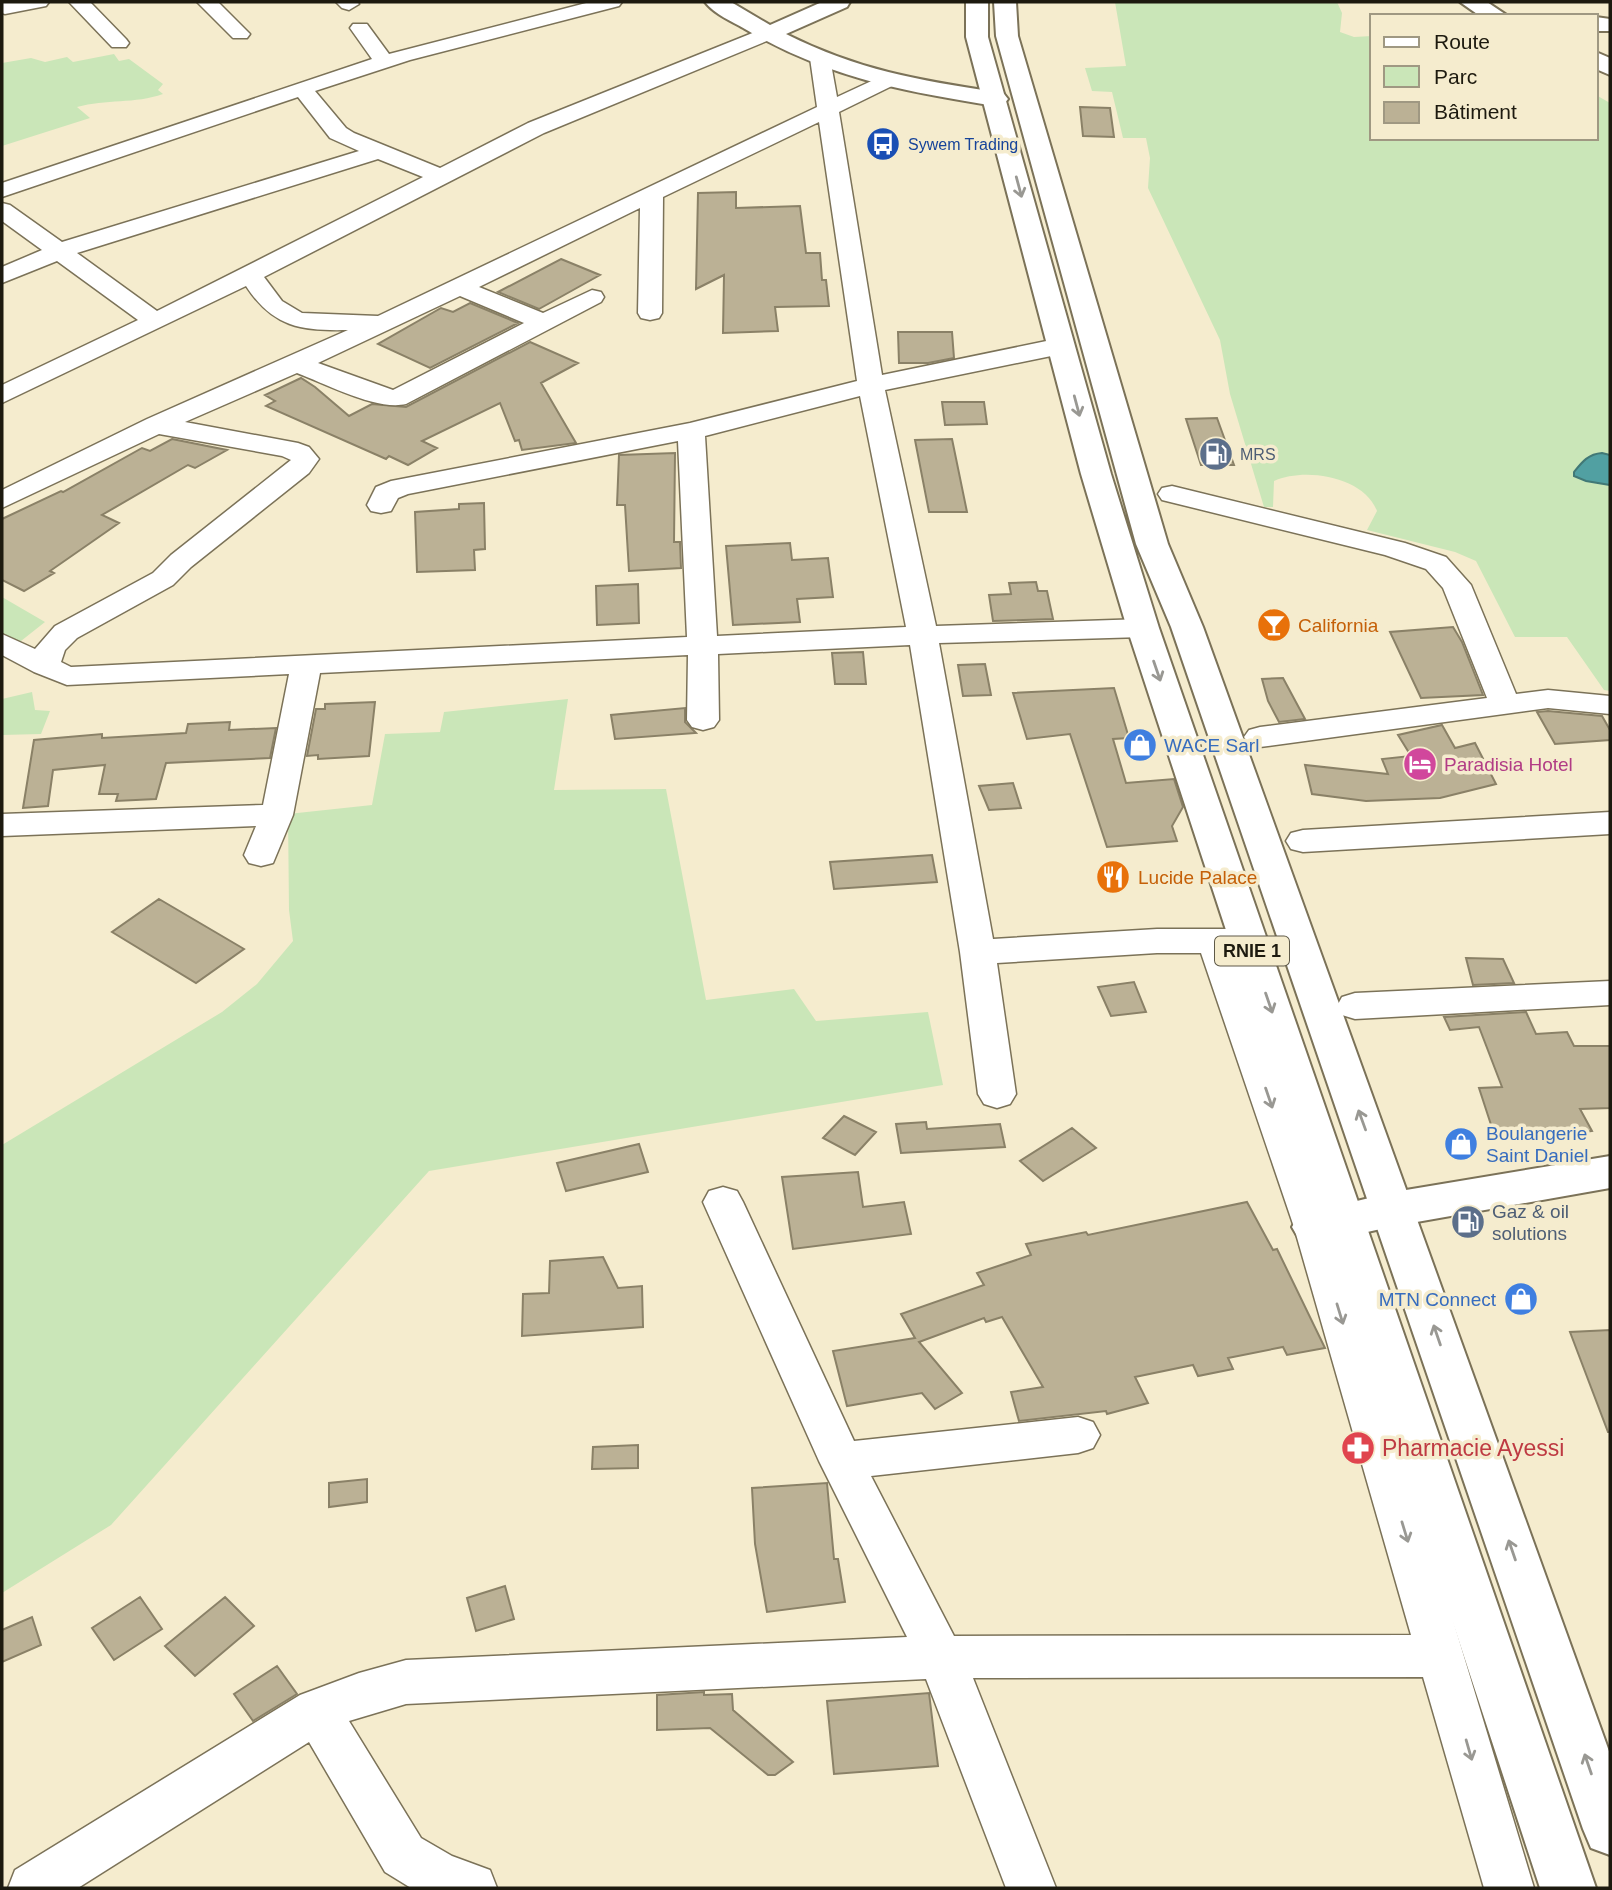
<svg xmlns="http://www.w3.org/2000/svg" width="1612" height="1890" font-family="Helvetica,sans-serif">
	<rect width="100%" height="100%" fill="#f5ecce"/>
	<path fill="#cae6b8" d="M1115,2H1337L1342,13L1340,32L1354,37L1372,36V138H1596V95L1610,103V455L1602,453L1574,476L1586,481L1610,485V691L1604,690L1567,637H1515L1476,561L1455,552L1367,530L1377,511C1364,476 1304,467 1274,481L1273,507H1264L1230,394L1220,340L1148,188L1150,158L1146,138H1123L1112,92L1092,91L1085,68L1126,66Z
		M114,54L119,61L129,59L163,84L158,90L163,94C135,104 106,99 77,107L90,118L2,146V63L31,58L45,62L67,57L73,62Z
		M2,597L45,622L2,656Z
		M32,692L35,710L50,711L41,734L2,735V699Z
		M568,699L554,790L666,789L706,1000L794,989L816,1021L928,1012L943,1085L429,1171L111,1525L2,1593V1145L222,1012L257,984L293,941L289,910L288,814L372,805L385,734L440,732L444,712Z"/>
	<path fill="#51a0a2" stroke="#417876" stroke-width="2" d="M1602,453L1610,455V485L1586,481L1574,476V472C1582,462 1588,454 1602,453Z"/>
	<path fill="#bbb195" stroke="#8a8167" stroke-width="2" d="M1080,107L1110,108L1114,137L1083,136Z
		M736,192V208L800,206L806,253H820L822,280H826L829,306L775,307L778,331L723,333L724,275L696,289L698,193Z
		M561,259L600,275L539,309L498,292Z
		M470,303L518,323L430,368L378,344L441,308L453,312Z
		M898,332H952L954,358L928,363H899Z
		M530,342L578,363L541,383L576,443L522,450L519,440L515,441L500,403L422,441L437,448L408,465L389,456L386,459L266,406L275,401L265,395L301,378L315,387L349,416L372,404L406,407Z
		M942,402H984L987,424L945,425Z
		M1217,418L1234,465H1201L1186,419Z
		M172,439L227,450L195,468L188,465L102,515L119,523L50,571L54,573L24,591L2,580V519L61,491L63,492L142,448L150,451Z
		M952,439L967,512H929L915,440Z
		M675,453L674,542H680L681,568L629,571L625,505H617L619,455Z
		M484,503L485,549L474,550L475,570L417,572L415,512L459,509V504Z
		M790,543L792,560L828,558L833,597L797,599L800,622L733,625L726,546Z
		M1036,582L1038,591H1047L1053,619L993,621L989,595L1011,594L1009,583Z
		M638,584L639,623L597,625L596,586Z
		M1453,627L1462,642L1483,695L1421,698L1390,632Z
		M863,652L866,684H835L832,653Z
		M985,664L991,695L963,696L958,665Z
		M1283,678L1305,719L1279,722L1268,701L1262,679Z
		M1114,688L1129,738L1113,739L1126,783L1174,779L1183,807L1172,826L1177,841L1107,847L1070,734L1027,739L1013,693Z
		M375,702L369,756L318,759V755L307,756L316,709H325V704Z
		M685,708V722L696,733L615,739L611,715Z
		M1548,711L1602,716L1610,730V740L1555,744L1537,712Z
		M230,722L229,730L276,728L270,758L166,763L156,799L116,801L118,794H99L105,765L53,770L48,806L23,808L34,740L102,734V738L186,733L188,724Z
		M1442,725L1455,748L1475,743L1496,784L1440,798L1366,801L1312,794L1305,765L1388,774L1382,759L1411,756L1398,735Z
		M1013,783L1021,808L989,810L979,786Z
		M932,855L937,882L834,889L830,862Z
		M159,899L244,949L196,983L112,932Z
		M1466,958L1503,959L1514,983L1473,985Z
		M1134,982L1146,1012L1111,1016L1098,987Z
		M1526,1012L1536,1034L1567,1032L1574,1046H1610V1108L1580,1109L1592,1131L1557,1136L1495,1137L1479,1088L1502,1087L1479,1027L1450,1030L1444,1017Z
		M844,1116L876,1132L855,1155L823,1138Z
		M926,1122L927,1129L1000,1124L1005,1147L901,1153L896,1124Z
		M1072,1128L1096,1148L1043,1181L1020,1161Z
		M639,1144L648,1172L566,1191L557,1163Z
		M858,1172L863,1207L904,1202L911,1234L793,1249L782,1177Z
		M1247,1202L1273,1250L1277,1249L1325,1348L1287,1355L1283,1347L1228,1358L1233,1369L1198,1376L1193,1365L1135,1377L1148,1403L1107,1414L1106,1411L1019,1421L1011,1392L1043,1387L1002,1317L986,1322L984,1318L919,1342L962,1393L935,1409L922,1393L847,1406L833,1351L915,1338L901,1314L984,1285L977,1273L1031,1255L1026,1244L1086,1232L1088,1235Z
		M603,1257L618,1288L642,1286L643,1327L522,1336L523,1294L549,1293L550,1261Z
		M1610,1330V1432H1608L1570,1332Z
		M638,1445V1468L592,1469L593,1447Z
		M367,1479V1502L329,1507V1483Z
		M827,1483L834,1559H838L845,1602L767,1612L755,1544L752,1488Z
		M505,1586L514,1619L476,1631L467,1598Z
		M140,1597L162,1629L114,1660L92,1628Z
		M225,1597L254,1626L195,1676L165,1646Z
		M32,1617L41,1645L2,1662V1630Z
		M277,1666L297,1694L253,1721L234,1694Z
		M704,1692V1695L732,1694L733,1710L793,1762L775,1775H768L710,1728L657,1730V1695Z
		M929,1693L938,1766L834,1774L827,1701Z"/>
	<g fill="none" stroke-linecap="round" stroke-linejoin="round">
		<g stroke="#7b7258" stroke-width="3">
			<path id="street" d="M5,2H49L46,6L5,14L2,13V3Z
				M69,2H90L126,39L129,43L126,47H112Z
				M197,2H218L250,34L247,38H233Z
				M336,2H357L359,4L349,10L342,8Z
				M590,2H622L619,6L410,60L315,91L346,128L354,133L440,168L528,123L760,30H774L777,34L774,38L544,133L264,277L282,301L302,313L378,316L817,107L810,58L813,54H827L830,58L837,97L880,77H894L897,81L894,85L839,112L882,375L1061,338L1070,341L1074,346L1070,351L1061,354L885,390L936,626L1143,619L1154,622L1158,628L1154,634L1143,637L939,643L993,939L1157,929H1237L1249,933L1254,941L1249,949L1236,953L1334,1227L1534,1888H1484L1423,1677L973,1678L1056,1888H1006L926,1679L406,1704L349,1721L421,1838L452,1856L490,1870L497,1888H411L385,1872L309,1742L78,1888H8L15,1870L300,1695L359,1673L406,1660L907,1637L819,1461L703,1202L709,1191L723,1187L737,1191L743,1202L854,1441L1078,1417L1093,1422L1100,1435L1093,1448L1078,1453L871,1476L954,1636L1411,1635L1294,1227L1201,953H1157L997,963L1016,1094L1010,1104L997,1108L984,1104L978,1094L960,952L910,645L718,654L719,720L714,727L703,730L692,727L687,720L688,655L320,673L293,815L273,863L261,866L249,863L244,855L256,826L2,836V814L263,805L289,674L67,685L34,672L2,655V634L35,649L55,626L153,573L171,555L291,460L282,456L159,434L2,508V490L147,419L348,330C300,331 273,327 246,286L2,403V385L138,320L57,261L2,283V267L42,250L2,221V203L10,205L62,242L359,151L330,138L298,97L2,197V183L372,59L350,28L353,24H367L389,54ZM819,122L857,381L690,423L391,481L376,487L367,505L371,511L381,513L391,511L398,498L408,494L678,441L687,637L71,667L61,662L65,650L77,638L173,585L191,567L309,473L319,459L309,447L298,443L185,422L297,373C326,384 377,411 406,404L601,302L604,297L601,292L592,290L543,313L479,287L640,208L638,313L641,318L650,320L659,318L662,313L663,197ZM378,159L423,177L157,311L77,253ZM460,296L524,323L393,390L318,363ZM860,396L906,627L717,636L705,436Z
				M1172,486L1405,543L1446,557L1471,585L1516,694L1548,690L1610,696V714L1548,708L1260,747L1249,744L1244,737L1249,730L1260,727L1487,698L1443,588L1426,569L1385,555L1162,500L1158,494L1162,488Z
				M1610,812V834L1303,852L1291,849L1286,841L1291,833L1303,830Z
				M1610,981V1005L1355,1019L1342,1015L1337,1006L1342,997L1355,993Z"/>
		</g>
		<g stroke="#7b7258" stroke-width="4">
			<path id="secondary" d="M705,2H731L770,25L822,2H850L847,7L786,34C858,70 917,80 996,92L1004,94L1008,99L1004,104L996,106C901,91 829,78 745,29C733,22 714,14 705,2Z
				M1460,2H1487L1508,16H1480Z
				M1596,17L1610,19V31H1596Z
				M1596,52L1610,58V75L1596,69Z
				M1610,1156V1188L1394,1226L1314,1244L1299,1239L1292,1227L1299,1215L1394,1192Z"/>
		</g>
		<g stroke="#7b7258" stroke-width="4">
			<path id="highway" d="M966,2H988V37L1111,474L1159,628L1596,1888H1540L1127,628L1081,474L966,37Z
				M994,2H1016L1018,36L1168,544L1203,627L1610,1754V1855L1591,1848L1583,1829L1171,627L1136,544L996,36Z"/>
		</g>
		<use href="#street" fill="#fff" fill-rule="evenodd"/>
		<use href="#secondary" fill="#fff" fill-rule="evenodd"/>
		<use href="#highway" fill="#fff" fill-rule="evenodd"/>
	</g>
	<defs><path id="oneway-shaft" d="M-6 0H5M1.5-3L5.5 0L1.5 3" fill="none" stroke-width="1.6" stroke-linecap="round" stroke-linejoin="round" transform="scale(1.75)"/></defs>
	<g stroke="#999893">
		<use href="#oneway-shaft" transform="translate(1019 187) rotate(75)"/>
		<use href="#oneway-shaft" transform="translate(1077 406) rotate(75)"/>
		<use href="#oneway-shaft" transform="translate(1157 671) rotate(71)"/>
		<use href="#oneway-shaft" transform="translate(1269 1003) rotate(71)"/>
		<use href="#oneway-shaft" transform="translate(1269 1098) rotate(71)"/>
		<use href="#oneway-shaft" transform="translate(1362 1120) rotate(-110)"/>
		<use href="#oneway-shaft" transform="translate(1340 1314) rotate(73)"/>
		<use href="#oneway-shaft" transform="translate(1437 1335) rotate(-109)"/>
		<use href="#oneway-shaft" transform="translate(1405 1532) rotate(73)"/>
		<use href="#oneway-shaft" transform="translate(1512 1550) rotate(-109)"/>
		<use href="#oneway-shaft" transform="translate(1469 1750) rotate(74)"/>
		<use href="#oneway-shaft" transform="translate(1588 1764) rotate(-109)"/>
	</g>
	<defs>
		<g id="bus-disc" transform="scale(1.75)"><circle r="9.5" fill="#1a4fb4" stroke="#f5ecce"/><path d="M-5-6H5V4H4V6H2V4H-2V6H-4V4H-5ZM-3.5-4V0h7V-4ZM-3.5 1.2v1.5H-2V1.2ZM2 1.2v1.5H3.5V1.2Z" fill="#fff"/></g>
		<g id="fuel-disc" transform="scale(1.75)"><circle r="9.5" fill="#5c6f8a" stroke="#f5ecce"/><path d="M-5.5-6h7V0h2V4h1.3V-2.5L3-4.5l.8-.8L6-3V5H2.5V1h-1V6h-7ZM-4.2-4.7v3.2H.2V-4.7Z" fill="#fff"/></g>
		<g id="bar-disc" transform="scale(1.75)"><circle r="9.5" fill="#e8710a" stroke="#f5ecce"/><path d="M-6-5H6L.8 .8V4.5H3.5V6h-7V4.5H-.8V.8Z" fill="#fff"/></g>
		<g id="shop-disc" transform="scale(1.75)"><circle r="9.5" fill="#3f7fe0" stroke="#f5ecce"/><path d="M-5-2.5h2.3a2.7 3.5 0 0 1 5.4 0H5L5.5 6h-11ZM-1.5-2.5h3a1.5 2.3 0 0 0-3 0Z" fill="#fff"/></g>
		<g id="hotel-disc" transform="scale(1.75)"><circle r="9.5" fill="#d1479c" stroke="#f5ecce"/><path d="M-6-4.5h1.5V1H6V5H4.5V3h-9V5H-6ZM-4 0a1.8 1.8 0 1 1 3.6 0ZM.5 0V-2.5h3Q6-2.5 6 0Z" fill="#fff"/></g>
		<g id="restaurant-disc" transform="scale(1.75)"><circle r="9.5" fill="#e8710a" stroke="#f5ecce"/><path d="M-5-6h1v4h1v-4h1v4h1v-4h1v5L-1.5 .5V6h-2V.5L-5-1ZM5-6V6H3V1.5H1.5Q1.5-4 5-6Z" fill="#fff"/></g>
		<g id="pharmacy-disc" transform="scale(1.75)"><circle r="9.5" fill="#e0444e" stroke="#f5ecce"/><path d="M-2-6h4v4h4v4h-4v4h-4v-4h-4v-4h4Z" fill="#fff"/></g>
	</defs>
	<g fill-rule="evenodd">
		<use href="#bus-disc" x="883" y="144"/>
		<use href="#fuel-disc" x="1216" y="454"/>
		<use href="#bar-disc" x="1274" y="625"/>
		<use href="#shop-disc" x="1140" y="745"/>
		<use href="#hotel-disc" x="1420" y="764"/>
		<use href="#restaurant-disc" x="1113" y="877"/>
		<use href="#shop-disc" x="1461" y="1144"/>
		<use href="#fuel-disc" x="1468" y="1222"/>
		<use href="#shop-disc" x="1521" y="1299"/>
		<use href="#pharmacy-disc" x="1358" y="1448"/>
	</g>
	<g text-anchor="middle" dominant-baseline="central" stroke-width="7" stroke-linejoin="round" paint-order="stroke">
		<g font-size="16" fill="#164399" stroke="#f5ecce" text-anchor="start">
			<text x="908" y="144">Sywem Trading</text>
		</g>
		<g font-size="16" fill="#4e5e75" stroke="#f5ecce" text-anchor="start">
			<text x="1240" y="454">MRS</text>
		</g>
		<rect fill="#f5ecce" stroke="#5e5948" stroke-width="2" x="1215" y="936.5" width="74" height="29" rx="5"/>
		<g font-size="18" font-weight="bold" fill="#1d1a0f">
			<text x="1252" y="951">RNIE 1</text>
		</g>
		<g font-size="19" fill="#c56008" stroke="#f5ecce" text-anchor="start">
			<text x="1298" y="625">California</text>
			<text x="1138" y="877">Lucide Palace</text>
		</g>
		<g font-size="19" fill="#366cbe" stroke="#f5ecce" text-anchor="start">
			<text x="1164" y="745">WACE Sarl</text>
			<text x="1486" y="1133">Boulangerie<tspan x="1486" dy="22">Saint Daniel</tspan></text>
			<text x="1496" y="1299" text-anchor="end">MTN Connect</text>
		</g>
		<g font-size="19" fill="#b23c85" stroke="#f5ecce" text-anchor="start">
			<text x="1444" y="764">Paradisia Hotel</text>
		</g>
		<g font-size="19" fill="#4e5e75" stroke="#f5ecce" text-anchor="start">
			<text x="1492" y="1211">Gaz &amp; oil<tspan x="1492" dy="22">solutions</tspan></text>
		</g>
		<g font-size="23" fill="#be3a42" stroke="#f5ecce" text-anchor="start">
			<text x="1382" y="1448">Pharmacie Ayessi</text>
		</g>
	</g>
	<rect width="1612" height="1890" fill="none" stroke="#1d1a0f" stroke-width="7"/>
	<rect x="1370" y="14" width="228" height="126" fill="#f5ecce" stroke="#9f9882" stroke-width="2"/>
	<rect x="1384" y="37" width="35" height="10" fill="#ffffff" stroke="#9f9882" stroke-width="2"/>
	<text x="1434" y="49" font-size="21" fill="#1d1a0f">Route</text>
	<rect x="1384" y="66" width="35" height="21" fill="#cae6b8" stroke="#9f9882" stroke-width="2"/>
	<text x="1434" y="84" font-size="21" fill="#1d1a0f">Parc</text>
	<rect x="1384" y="102" width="35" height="21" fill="#bbb195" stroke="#9f9882" stroke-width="2"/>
	<text x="1434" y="119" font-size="21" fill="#1d1a0f">Bâtiment</text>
</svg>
